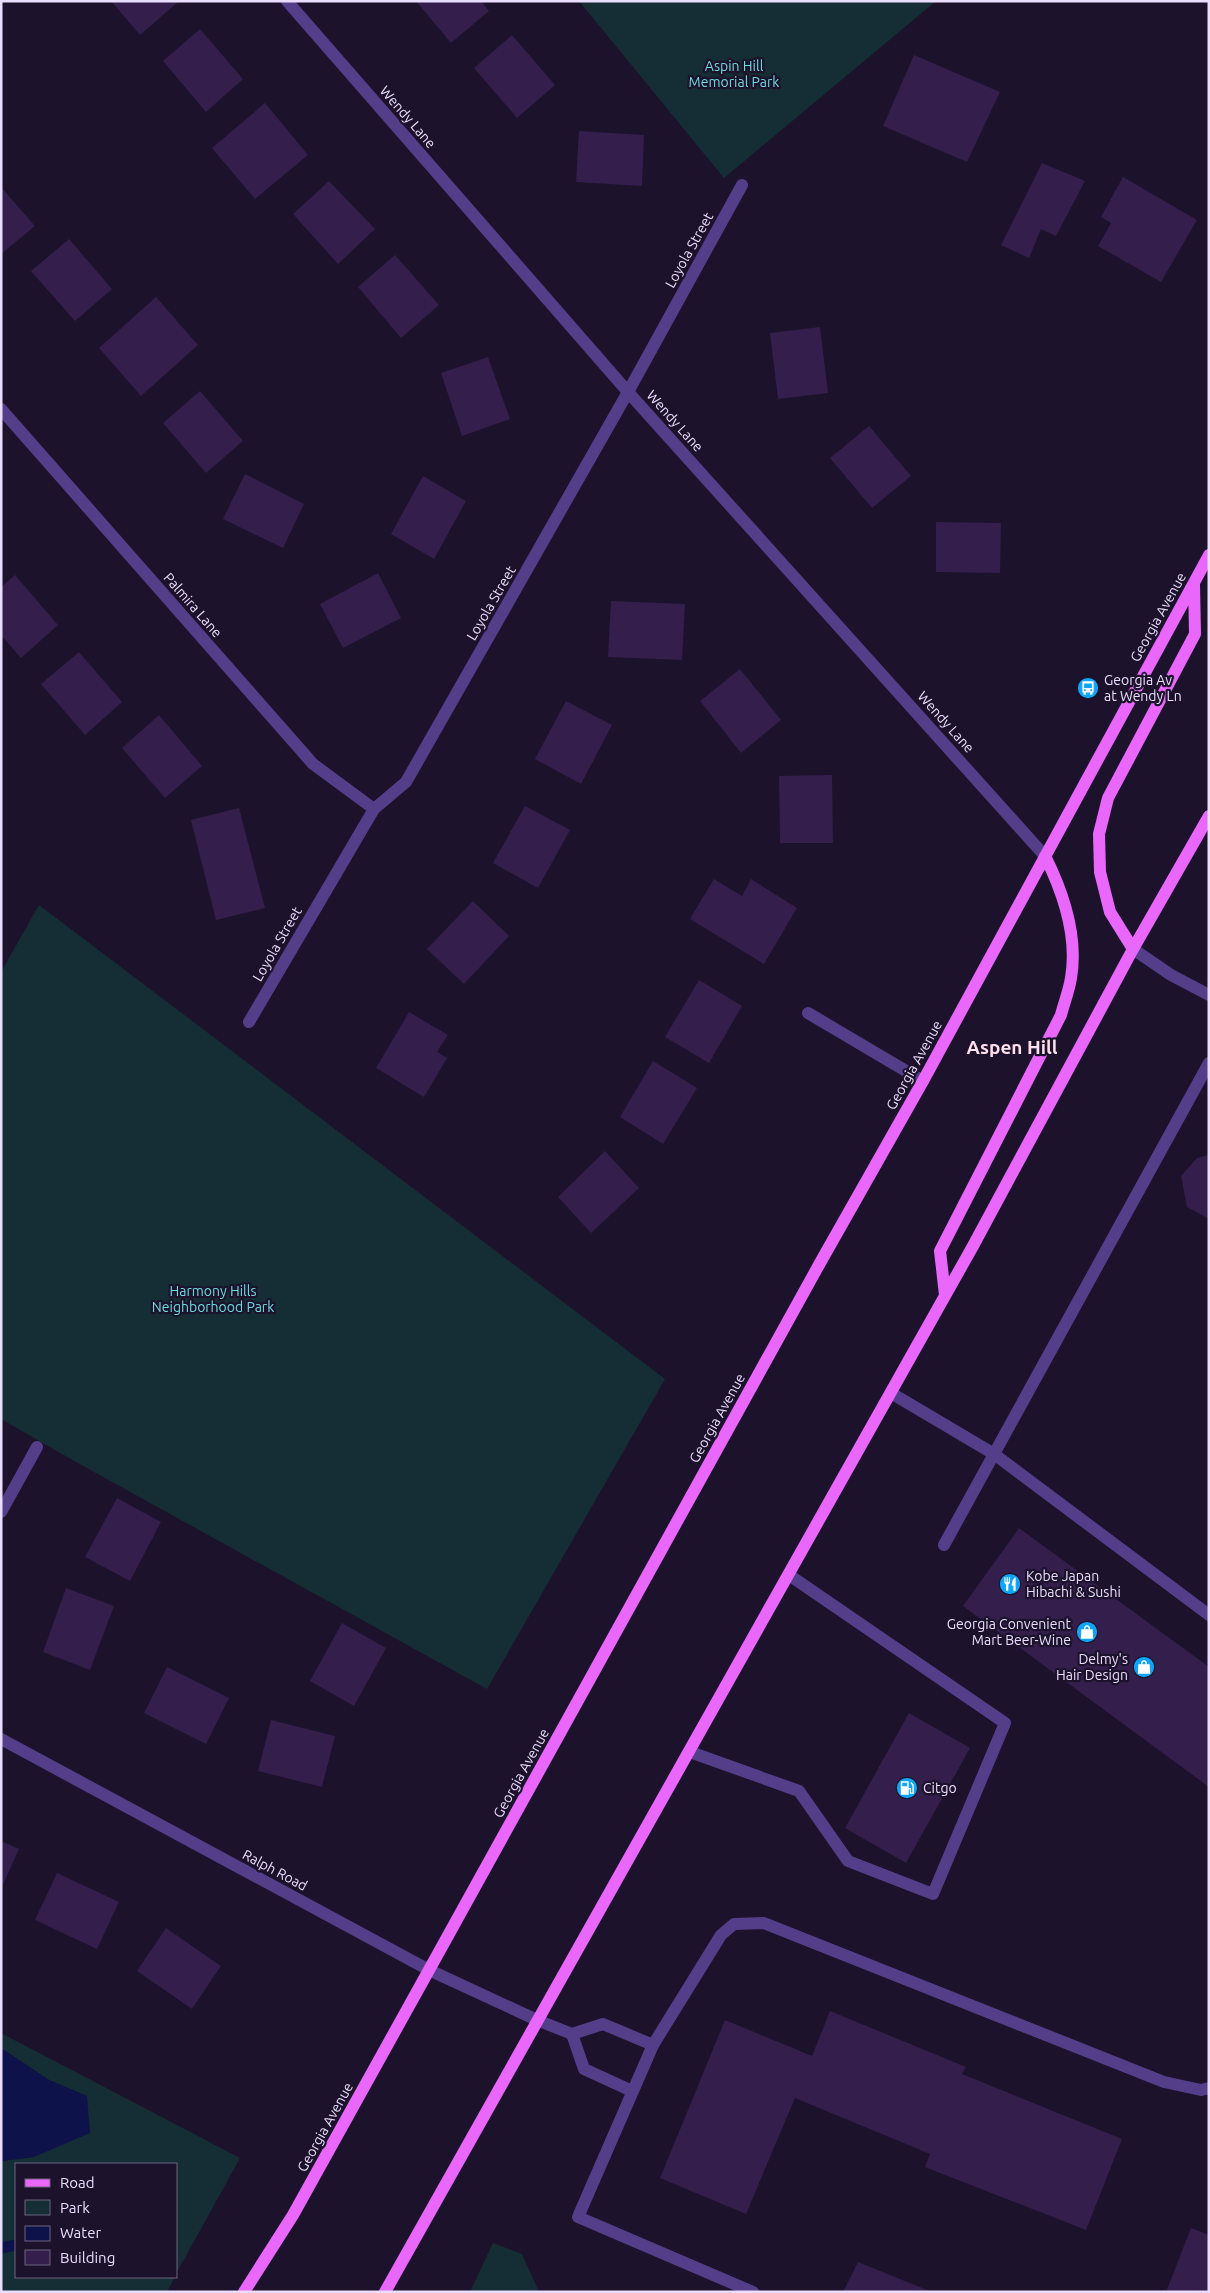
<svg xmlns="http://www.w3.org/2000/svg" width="1210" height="2293" font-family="Ubuntu,sans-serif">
	<rect width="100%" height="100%" fill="#1d122b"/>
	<path fill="#152e35" d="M579,1H936L724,178Z
		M39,905L665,1379L487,1689L76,1462L1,1419V972Z
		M1,2033L240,2158L176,2274V2164H16V2277H175L167,2292H1V2161L34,2157L87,2096L49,2080L1,2048Z
		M493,2243L522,2254L539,2292H470Z"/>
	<path fill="#0d134a" d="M1,2048L49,2080L87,2096L90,2133L34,2157L1,2161Z"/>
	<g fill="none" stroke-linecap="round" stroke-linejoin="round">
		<path stroke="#0d134a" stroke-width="11" d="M1,2248L16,2245"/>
	</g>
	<path fill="#331e4c" d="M111,1H177L178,2L140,35Z
		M416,1H481L489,11L451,43Z
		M200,29L243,79L206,112L163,61Z
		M512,35L555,85L517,118L474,68Z
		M914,55L1000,92L967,162L883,126Z
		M265,103L308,155L255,199L212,148Z
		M579,131L644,135L642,186L576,182Z
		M1042,163L1085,181L1056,236L1041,229L1029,258L1001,245Z
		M1123,177L1197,220L1161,282L1098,246L1111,223L1101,217Z
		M329,181L375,229L338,264L293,214Z
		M1,187L35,226L1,254Z
		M69,239L112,289L75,321L31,271Z
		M395,255L439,305L401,338L358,287Z
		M156,297L198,345L141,396L99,348Z
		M820,327L828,393L778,399L770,333Z
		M488,357L510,419L462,436L441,373Z
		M200,391L243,441L206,473L163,423Z
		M869,426L911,476L872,508L830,458Z
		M245,474L304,504L283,548L223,519Z
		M423,476L466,501L434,559L391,534Z
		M936,522L1001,523L1000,573L936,572Z
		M378,573L401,618L343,648L320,604Z
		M15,575L58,625L21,658L1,635V587Z
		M611,601L685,604L682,660L608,657Z
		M79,652L122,702L85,735L41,684Z
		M740,669L781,720L741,753L700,701Z
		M566,701L612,725L581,784L535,759Z
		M159,715L202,766L165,798L122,748Z
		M832,775L833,843H780L779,776Z
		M525,806L570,830L538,888L493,863Z
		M239,808L265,908L216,920L191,820Z
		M714,879L742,896L751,879L797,908L764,964L690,919Z
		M473,901L509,936L464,984L427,949Z
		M699,980L742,1006L709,1063L665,1037Z
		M409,1012L448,1035L437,1052L447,1058L424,1097L376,1068Z
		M653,1061L697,1088L663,1144L620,1117Z
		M605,1151L639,1188L591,1233L558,1197Z
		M1209,1155V1219L1187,1207L1181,1176L1197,1158Z
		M117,1498L161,1522L130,1581L85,1557Z
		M1019,1528L1209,1667V1787L963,1606Z
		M66,1588L114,1606L90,1670L43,1652Z
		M342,1623L386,1648L354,1706L310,1681Z
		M167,1667L229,1698L206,1744L144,1713Z
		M909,1713L970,1748L906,1863L845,1828Z
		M271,1720L335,1736L322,1787L258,1771Z
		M1,1841L19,1849L1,1889Z
		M57,1873L119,1902L97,1949L35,1920Z
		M166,1928L221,1966L192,2009L137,1971Z
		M830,2011L966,2067L962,2074L1122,2139L1086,2230L925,2167L930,2154L795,2098L746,2214L660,2178L725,2020L812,2056Z
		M1191,2228L1209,2235V2292H1166Z
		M858,2262L932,2292H843Z"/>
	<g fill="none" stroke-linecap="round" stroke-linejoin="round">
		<path stroke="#543e89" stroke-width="12" d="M1133,949L1171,975L1209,995
			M808,1013L923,1081
			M891,1393L994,1454L1209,1615
			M944,1545L1209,1063
			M690,1752L799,1791L848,1861L933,1894L1005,1723L789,1575
			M537,2020L572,2034L603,2024L653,2045
			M572,2034L584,2069L632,2091
			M753,2292L578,2217L653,2045L721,1935L734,1924L764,1923L1164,2082L1201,2090L1209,2088"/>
		<path stroke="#543e89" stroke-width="12" d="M287,1L628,392L1045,856
			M1,409L313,764L374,809
			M249,1022L374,809L406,782L628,392L742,185
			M1,1512L37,1447
			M1,1739L429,1970L537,2020"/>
		<path stroke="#ea67fb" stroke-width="12" d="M1133,949L1110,912L1100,872L1099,834L1108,798L1195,634L1194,583
			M945,1295L940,1251L1061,1015C1064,1003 1069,991 1071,978C1078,937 1063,892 1045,856
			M244,2292L293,2215L429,1970L820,1263L923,1081L1209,555
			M385,2292L973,1246L1133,949L1209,816"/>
	</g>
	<defs>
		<g id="bus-disc" transform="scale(1.125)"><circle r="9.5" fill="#0ea5f9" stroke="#1d122b"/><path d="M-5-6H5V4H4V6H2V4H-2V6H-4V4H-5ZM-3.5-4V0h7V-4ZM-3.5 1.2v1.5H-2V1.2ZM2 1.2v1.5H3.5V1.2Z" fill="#fff"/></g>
		<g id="restaurant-disc" transform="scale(1.125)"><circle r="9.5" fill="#0ea5f9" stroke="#1d122b"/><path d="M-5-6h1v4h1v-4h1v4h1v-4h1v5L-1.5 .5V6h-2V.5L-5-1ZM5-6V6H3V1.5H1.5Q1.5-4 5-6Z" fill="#fff"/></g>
		<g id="shop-disc" transform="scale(1.125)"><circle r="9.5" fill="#0ea5f9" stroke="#1d122b"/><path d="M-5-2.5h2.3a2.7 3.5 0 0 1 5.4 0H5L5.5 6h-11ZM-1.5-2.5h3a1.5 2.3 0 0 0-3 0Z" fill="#fff"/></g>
		<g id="fuel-disc" transform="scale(1.125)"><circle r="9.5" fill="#0ea5f9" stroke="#1d122b"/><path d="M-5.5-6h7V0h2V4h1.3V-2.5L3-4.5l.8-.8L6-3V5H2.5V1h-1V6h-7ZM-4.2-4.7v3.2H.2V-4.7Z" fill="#fff"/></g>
	</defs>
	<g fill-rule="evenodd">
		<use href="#bus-disc" x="1088" y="688"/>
		<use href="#restaurant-disc" x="1010" y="1584"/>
		<use href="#shop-disc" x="1087" y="1632"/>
		<use href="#shop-disc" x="1144" y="1667"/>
		<use href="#fuel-disc" x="907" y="1788"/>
	</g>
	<g text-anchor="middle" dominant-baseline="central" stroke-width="4.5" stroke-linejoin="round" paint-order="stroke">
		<g font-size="14" fill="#69dedf" stroke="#1d122b">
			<text x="734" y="66">Aspin Hill<tspan x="734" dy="16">Memorial Park</tspan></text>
			<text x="213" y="1291">Harmony Hills<tspan x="213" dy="16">Neighborhood Park</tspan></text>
		</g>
		<g font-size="14" fill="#eaddfe" stroke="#1d122b">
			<text transform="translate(408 117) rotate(49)">Wendy Lane</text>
			<text transform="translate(689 250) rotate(-61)">Loyola Street</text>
			<text transform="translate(675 421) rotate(48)">Wendy Lane</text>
			<text transform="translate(491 603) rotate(-60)">Loyola Street</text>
			<text transform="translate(193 605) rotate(49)">Palmira Lane</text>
			<text transform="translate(1158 617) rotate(-61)">Georgia Avenue</text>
			<text transform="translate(946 722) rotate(48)">Wendy Lane</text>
			<text transform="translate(277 944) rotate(-60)">Loyola Street</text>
			<text transform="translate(914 1065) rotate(-61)">Georgia Avenue</text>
			<text transform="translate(717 1418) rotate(-61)">Georgia Avenue</text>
			<text transform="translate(521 1773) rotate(-61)">Georgia Avenue</text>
			<text transform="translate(275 1870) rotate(28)">Ralph Road</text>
			<text transform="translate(325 2127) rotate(-61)">Georgia Avenue</text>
		</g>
		<g font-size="14" fill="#eaddfe" stroke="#1d122b" text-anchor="start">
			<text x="1104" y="680">Georgia Av<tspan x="1104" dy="16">at Wendy Ln</tspan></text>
			<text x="1026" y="1576">Kobe Japan<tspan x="1026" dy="16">Hibachi &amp; Sushi</tspan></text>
			<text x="1071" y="1624" text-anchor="end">Georgia Convenient<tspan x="1071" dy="16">Mart Beer-Wine</tspan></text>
			<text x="1128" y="1659" text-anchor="end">Delmy's<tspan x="1128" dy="16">Hair Design</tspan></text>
			<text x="923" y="1788">Citgo</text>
		</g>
		<g font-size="19" font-weight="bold" fill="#fedfeb" stroke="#1d122b">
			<text x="1012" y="1047">Aspen Hill</text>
		</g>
	</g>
	<rect width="1210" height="2293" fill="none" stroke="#eaddfe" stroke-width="5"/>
	<rect x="15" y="2163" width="162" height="115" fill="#1d122b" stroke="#6f637f"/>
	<rect x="25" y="2179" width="25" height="8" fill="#ea67fb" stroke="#6f637f"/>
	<text x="60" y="2188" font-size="15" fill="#eaddfe">Road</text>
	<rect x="25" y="2200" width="25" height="15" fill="#152e35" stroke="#6f637f"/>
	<text x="60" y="2213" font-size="15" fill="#eaddfe">Park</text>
	<rect x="25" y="2226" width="25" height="15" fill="#0d134a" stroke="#6f637f"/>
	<text x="60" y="2238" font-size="15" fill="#eaddfe">Water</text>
	<rect x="25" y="2250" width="25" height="15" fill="#331e4c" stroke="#6f637f"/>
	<text x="60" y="2263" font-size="15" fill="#eaddfe">Building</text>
</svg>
